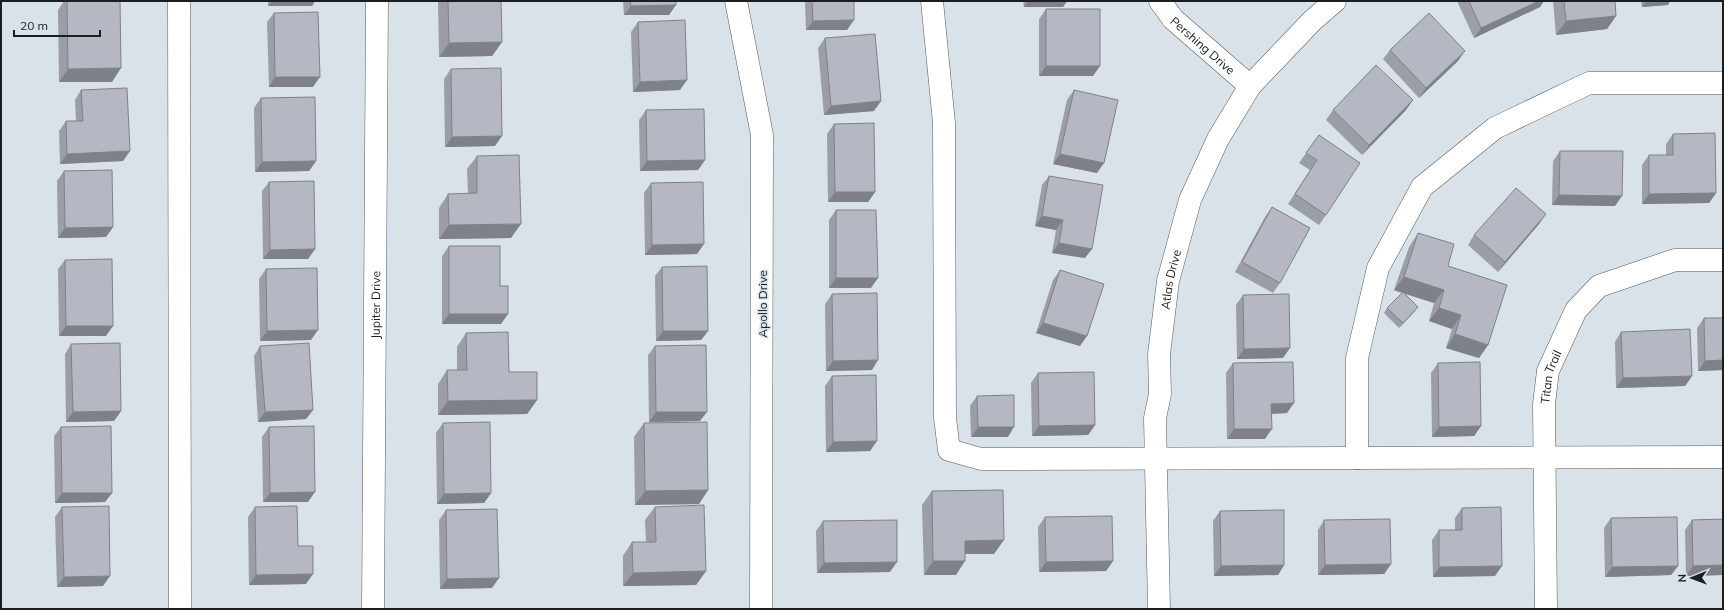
<svg xmlns="http://www.w3.org/2000/svg" width="1724" height="610" font-family="Mulish,sans-serif">
	<rect width="100%" height="100%" fill="#d9e1e9"/>
	<g fill="none" stroke-linecap="round" stroke-linejoin="round">
		<g stroke="#545b62" stroke-width="23">
			<g id="minor">
				<path d="M179,1L180,609"/>
				<path d="M736,1L762,135L761,609"/>
				<path d="M932,1L944,123L945,418L949,450L981,459L1723,457"/>
				<path id="s1" d="M1160,1L1173,19L1250,86"/>
				<path d="M1357,458V358L1378,268L1422,187L1495,128L1589,83H1723"/>
				<path id="s2" d="M373,609L377,1"/>
				<path id="s3" d="M1159,609L1155,418L1160,394L1159,354L1168,281L1190,200L1218,139L1250,86L1312,21L1335,1"/>
				<path id="s4" d="M1546,609L1544,404L1548,371L1576,310L1599,286L1675,260H1723"/>
			</g>
		</g>
		<use href="#minor" stroke="#fff" stroke-width="22"/>
	</g>
	<path fill="#9c9ea7" d="M64,1H120L112,82H59L58,10Z
		M268,1H315L312,6H268Z
		M438,1H501L502,42L492,56L439,57Z
		M623,1H676L669,15H624Z
		M805,1H854L847,30H806Z
		M1023,1H1067L1063,7H1024Z
		M1457,1H1544L1540,7L1474,38Z
		M1553,1H1615L1616,16L1607,29L1556,35Z
		M1641,1H1670L1668,5L1642,7Z
		M1046,9L1093,76H1039V19Z
		M274,13L313,87H269L267,22Z
		M638,22L680,90L633,92L631,32Z
		M825,38L874,111L824,115L818,48Z
		M1390,50L1458,61L1419,98L1383,59Z
		M451,69L495,146L445,147L444,79Z
		M81,90L123,161L60,164L59,131L66,121H76L75,100Z
		M1074,90L1097,173L1053,164L1067,100Z
		M261,98L316,161L309,171L255,172L254,108Z
		M646,110L705,160L698,170L640,171L639,120Z
		M1333,110H1406L1362,155L1326,120Z
		M834,124L875,192L868,202H828L827,134Z
		M1673,134L1716,193L1709,203L1642,204V165L1649,155H1666V144Z
		M1319,135L1326,215L1319,225L1288,204L1310,170L1299,163Z
		M1560,151L1615,206L1552,205L1553,161Z
		M477,156L511,238L439,239V208L448,194H468L467,169Z
		M64,171L113,227L106,237L58,238L57,181Z
		M1049,176L1085,258L1052,253L1056,230L1035,226L1042,185Z
		M269,182L315,249L308,259H263L262,191Z
		M651,183L697,254L645,255L644,193Z
		M1272,207L1280,283L1273,293L1235,272L1265,217Z
		M836,210L871,288H829V220Z
		M1539,224L1498,272L1468,245L1474,235Z
		M1418,233L1448,266L1488,345L1479,358L1446,348L1452,329L1429,321L1434,303L1405,294L1418,307L1414,312L1399,328L1384,313L1387,308L1402,293L1394,290L1409,247Z
		M449,246L501,324H442V256Z
		M65,260L106,336H59L58,269Z
		M662,267L708,331L701,340L656,341L655,276Z
		M266,269L311,340L260,341L259,279Z
		M1060,270L1080,346L1036,333L1053,280Z
		M832,294L872,370L826,371L825,304Z
		M1243,295L1283,358L1237,359L1236,305Z
		M1704,318H1723V370L1698,371L1697,328Z
		M1621,332L1692,376L1685,386L1616,388L1615,342Z
		M466,333L509,372L537,400L527,414L438,415V384L447,370H457V347Z
		M71,344L121,411L114,421L66,422L65,354Z
		M260,346L313,410L306,419L258,422L254,356Z
		M655,346L700,421L649,422L648,355Z
		M1233,363L1287,413L1271,414L1265,439H1227L1226,373Z
		M1438,363L1481,426L1474,436L1432,437L1431,373Z
		M1038,373L1095,425L1088,435L1032,436L1031,383Z
		M832,376L870,451L826,452L825,386Z
		M977,396L1008,437H971L970,406Z
		M443,423L491,493L484,503L437,504L436,433Z
		M644,423L708,490L699,504L635,505L634,437Z
		M61,427L112,493L105,502L55,503L54,436Z
		M269,427L308,502H263L262,437Z
		M932,491L994,554H965L956,575H924L922,505Z
		M62,507L103,586L57,587L55,517Z
		M255,507L298,546L306,584L249,585L248,517Z
		M655,507L706,571L696,585L623,586V556L632,542H646L645,520Z
		M1462,508L1495,576L1433,577L1432,540L1439,530H1455V518Z
		M446,510L492,588L440,589L439,520Z
		M1220,511L1284,565L1278,575L1214,576L1213,521Z
		M1045,517L1113,561L1106,571L1039,572L1038,527Z
		M1611,518L1678,566L1671,575L1605,577L1604,528Z
		M1723,519V575L1686,576L1685,530L1692,520Z
		M1324,520L1391,564L1384,574L1318,575V530Z
		M823,521L890,572L817,573L816,531Z"/>
	<path fill="#7f8188" d="M272,1H315L312,6H268Z
		M1028,1H1067L1063,7H1024Z
		M1539,1H1544L1540,7L1474,38L1481,28Z
		M1646,1H1670L1668,5L1642,7Z
		M676,5L669,15H624L631,6Z
		M1616,16L1607,29L1556,35L1566,21Z
		M854,20L847,30H806L813,21Z
		M502,42L492,56L439,57L449,43Z
		M1465,51L1458,61L1419,98L1426,88Z
		M1046,66H1100L1093,76H1039Z
		M121,68L112,82H59L68,69Z
		M275,77H320L313,87H269Z
		M687,80L680,90L633,92L640,82Z
		M1413,100L1406,110L1362,155L1369,145Z
		M881,101L874,111L824,115L831,106Z
		M502,136L495,146L445,147L452,137Z
		M130,151L123,161L60,164L67,154Z
		M1060,154L1104,163L1097,173L1053,164Z
		M705,160L698,170L640,171L647,161Z
		M316,161L309,171L255,172L262,162Z
		M835,192H875L868,202H828Z
		M1716,193L1709,203L1642,204L1649,194Z
		M1559,195L1622,196L1615,206L1552,205Z
		M1546,214L1539,224L1498,272L1505,262Z
		M1042,216L1063,220L1056,230L1035,226Z
		M521,224L511,238L439,239L449,225Z
		M113,227L106,237L58,238L65,228Z
		M1059,243L1092,249L1085,258L1052,253Z
		M704,244L697,254L645,255L652,245Z
		M315,249L308,259H263L270,250Z
		M1404,277L1444,290L1434,303L1394,290Z
		M836,278H878L871,288H829Z
		M1418,307L1414,312L1399,328L1403,323Z
		M1439,308L1461,315L1452,329L1429,321Z
		M449,314H508L501,324H442Z
		M1043,323L1087,336L1080,346L1036,333Z
		M66,326H113L106,336H59Z
		M318,330L311,340L260,341L267,331Z
		M663,331H708L701,340L656,341Z
		M1455,334L1488,345L1479,358L1446,348Z
		M1290,348L1283,358L1237,359L1244,349Z
		M878,360L872,370L826,371L833,361Z
		M1723,360V370L1698,371L1705,361Z
		M1692,376L1685,386L1616,388L1623,378Z
		M537,400L527,414L438,415L448,401Z
		M1294,403L1287,413L1264,414L1271,404Z
		M313,410L306,419L258,422L265,412Z
		M121,411L114,421L66,422L73,412Z
		M656,412H707L700,421L649,422Z
		M1095,425L1088,435L1032,436L1039,426Z
		M1481,426L1474,436L1432,437L1439,427Z
		M978,427H1014L1008,437H971Z
		M1234,429H1272L1265,439H1227Z
		M877,441L870,451L826,452L833,442Z
		M708,490L699,504L635,505L645,491Z
		M315,492L308,502H263L270,493Z
		M62,493H112L105,502L55,503Z
		M491,493L484,503L437,504L444,494Z
		M1004,540L994,554H955L965,541Z
		M933,561H965L956,575H924Z
		M1113,561L1106,571L1039,572L1046,562Z
		M897,562L890,572L817,573L824,563Z
		M1391,564L1384,574L1318,575L1325,565Z
		M1284,565L1278,575L1214,576L1221,566Z
		M1723,565V575L1686,576L1693,566Z
		M1502,566L1495,576L1433,577L1439,567Z
		M1678,566L1671,575L1605,577L1612,567Z
		M706,571L696,585L623,586L633,573Z
		M313,574L306,584L249,585L256,575Z
		M110,576L103,586L57,587L64,577Z
		M499,578L492,588L440,589L447,579Z"/>
	<path fill="#b5b8c2" stroke="#7f8188" d="M67,1H120L121,68L68,69Z
		M448,1H501L502,42L449,43Z
		M630,1H676V5L631,6Z
		M812,1H854V20L813,21Z
		M1469,1H1539L1481,28Z
		M1564,1H1615L1616,16L1566,21Z
		M1046,9H1100V66H1046Z
		M318,12L320,77H275L274,13Z
		M1429,13L1465,51L1426,88L1390,50Z
		M685,20L687,80L640,82L638,22Z
		M875,34L881,101L831,106L825,38Z
		M1376,65L1413,100L1369,145L1333,110Z
		M501,68L502,136L452,137L451,69Z
		M127,88L130,151L67,154L66,121H83L81,90Z
		M1074,90L1118,100L1104,163L1060,154Z
		M315,97L316,161L262,162L261,98Z
		M704,109L705,160L647,161L646,110Z
		M874,123L875,192H835L834,124Z
		M1715,133L1716,193L1649,194V155H1673V134Z
		M1319,135L1360,163L1326,215L1295,194L1317,160L1306,153Z
		M1560,151H1623L1622,196L1559,195Z
		M519,155L521,224L449,225L448,194L477,193V156Z
		M112,170L113,227L65,228L64,171Z
		M1049,176L1103,185L1092,249L1059,243L1063,220L1042,216Z
		M314,181L315,249L270,250L269,182Z
		M703,182L704,244L652,245L651,183Z
		M1516,188L1546,214L1505,262L1474,235Z
		M1272,207L1310,228L1280,283L1242,262Z
		M836,210H876L878,278H836Z
		M1418,233L1454,244L1448,266L1507,285L1488,345L1455,334L1461,315L1439,308L1444,290L1404,277Z
		M449,246H500V286H508V314H449Z
		M112,259L113,326H66L65,260Z
		M707,266L708,331H663L662,267Z
		M317,268L318,330L267,331L266,269Z
		M1060,270L1104,284L1087,336L1043,323Z
		M1403,292L1418,307L1403,323L1387,308Z
		M877,293L878,360L833,361L832,294Z
		M1289,294L1290,348L1244,349L1243,295Z
		M1704,318H1723V360L1705,361Z
		M1690,329L1692,376L1623,378L1621,332Z
		M508,332L509,372H537V400L448,401L447,370H467L466,333Z
		M120,343L121,411L73,412L71,344Z
		M309,343L313,410L265,412L260,346Z
		M706,345L707,412H656L655,346Z
		M1293,362L1294,403L1271,404L1272,429H1234L1233,363Z
		M1480,362L1481,426L1439,427L1438,363Z
		M1094,372L1095,425L1039,426L1038,373Z
		M876,375L877,441L833,442L832,376Z
		M1014,395V427H978L977,396Z
		M490,422L491,493L444,494L443,423Z
		M707,422L708,490L645,491L644,423Z
		M111,426L112,493H62L61,427Z
		M314,426L315,492L270,493L269,427Z
		M1003,490L1004,540L965,541V561H933L932,491Z
		M704,505L706,571L633,573L632,542H656L655,507Z
		M109,506L110,576L64,577L62,507Z
		M297,506L298,546H313V574L256,575L255,507Z
		M1501,507L1502,566L1439,567V530H1462V508Z
		M497,509L499,578L447,579L446,510Z
		M1284,510V565L1221,566L1220,511Z
		M1112,516L1113,561L1046,562L1045,517Z
		M1677,517L1678,566L1612,567L1611,518Z
		M1390,519L1391,564L1325,565L1324,520Z
		M1723,519V565L1693,566L1692,520Z
		M897,520V562L824,563L823,521Z"/>
	<g text-anchor="middle" dominant-baseline="central" stroke-width="3" stroke-linejoin="round" paint-order="stroke">
		<g font-size="12" fill="#1b1e21" stroke="#d9e1e9">
			<text stroke="none"><textPath href="#s1" startOffset="62">Pershing Drive</textPath></text>
			<text stroke="none"><textPath href="#s3" startOffset="331">Atlas Drive</textPath></text>
			<text transform="translate(762 304) rotate(-90)">Apollo Drive</text>
			<text stroke="none"><textPath href="#s2" startOffset="304">Jupiter Drive</textPath></text>
			<text stroke="none"><textPath href="#s4" startOffset="233">Titan Trail</textPath></text>
		</g>
	</g>
	<rect width="1724" height="610" fill="none" stroke="#1b1e21" stroke-width="4"/>
	<g transform="translate(1692 578) rotate(269)" stroke="#d9e1e9" stroke-width="3" paint-order="stroke">
	<path d="M0-3L7 15L0 10L-7 15Z" fill="#1b1e21"/>
	<text y="-6" font-size="11" font-weight="bold" text-anchor="middle" fill="#1b1e21">N</text>
	</g>
	<path d="M14 30v6h86v-6" fill="none" stroke="#1b1e21" stroke-width="2"/>
	<text x="20" y="30" font-size="12" fill="#1b1e21" stroke="#d9e1e9" stroke-width="3" paint-order="stroke">20 m</text>
</svg>
